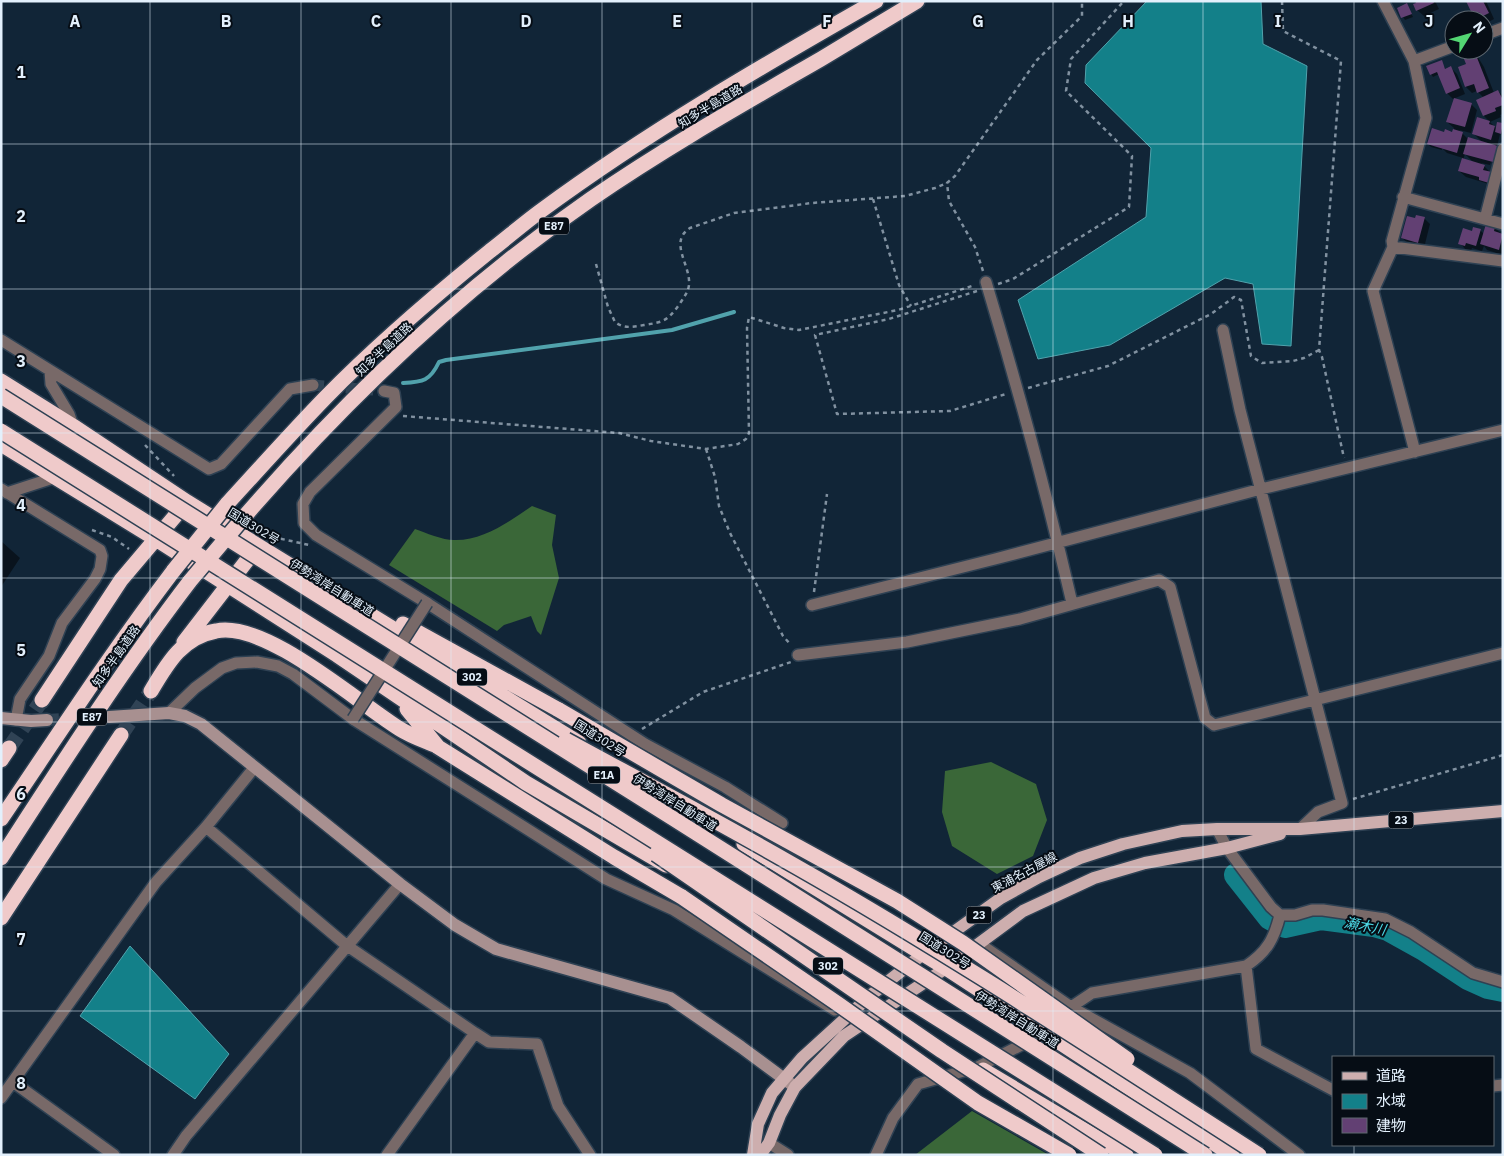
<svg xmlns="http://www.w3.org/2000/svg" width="1504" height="1156" font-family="'IBM Plex Sans','Noto Sans JP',sans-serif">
	<rect width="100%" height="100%" fill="#112537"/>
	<path fill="#3a6738" d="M532,506L556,515L552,545L559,578L541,635L537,631L531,616L504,625L497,631L389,565L415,529C426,533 445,541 456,540C484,540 510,521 532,506Z
		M991,762L1036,784L1047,820L1033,856L997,874L952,846L942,812L945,771Z
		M972,1111L1049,1155H915Z"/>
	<path fill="#138089" stroke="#51a2ac" d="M1147,1H1261L1263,44L1307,66L1291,346L1262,344L1253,284L1225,278L1110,345L1038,359L1018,300L1146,217L1151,148L1085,83L1086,65Z
		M130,946L229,1054L195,1099L80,1016Z"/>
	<path fill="#0007" fill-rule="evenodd" d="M1416,1H1435L1439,9L1424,16L1417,10Z
		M1468,1H1486L1494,19L1485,24L1487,28L1484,30V20H1477Z
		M1407,5L1413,17L1405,20L1398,9Z
		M1474,51L1484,67L1494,93L1498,91L1503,96V114L1500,115L1501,117L1490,122L1484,116L1477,101L1484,98L1477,91L1472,93L1466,87L1459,68L1469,64Z
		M1441,62L1446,70L1451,68L1457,74L1465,94L1453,99L1447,93L1439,74L1433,77L1431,74Z
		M1471,104L1477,110L1471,133L1459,130L1468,139L1483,143L1472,132L1474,133L1478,118L1490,122L1497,129L1498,123L1503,125V135L1500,134L1497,147L1500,150L1496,164L1491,162L1490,165L1481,163L1490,172L1492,185L1466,177L1459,171L1463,158L1447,153L1442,148V150L1431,147L1428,144L1445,133H1453L1454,128L1447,122ZM1465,154L1474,163L1463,160Z
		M1424,218L1430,224L1424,248L1409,244L1402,238L1416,220Z
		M1487,225L1495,228L1503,235V255L1487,250L1484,246L1482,251L1472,248L1471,251L1466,250L1460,243L1473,232L1480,230L1484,234Z
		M1,541L20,558L1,587Z"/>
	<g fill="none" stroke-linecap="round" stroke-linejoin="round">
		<path stroke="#51a2ac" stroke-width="4" d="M403,383C423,382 430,381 439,362L446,360L672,330L734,312"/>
		<path stroke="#138089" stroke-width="24" d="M1236,875L1270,918L1285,926L1321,918L1374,925L1388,929L1424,949L1468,978L1488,987L1503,990"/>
	</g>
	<path fill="#624073" d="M1415,1H1433L1434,3L1416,11L1413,4L1416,3Z
		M1466,1H1483L1489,13L1481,17L1482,20H1475Z
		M1407,3L1412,14L1401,18L1397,8Z
		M1472,50H1474L1489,88L1477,93L1474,84L1465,87L1458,67L1466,64L1462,54Z
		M1442,60L1445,69L1451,66L1460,88L1446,94L1437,72L1430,75L1426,66Z
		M1498,90L1503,100V105L1495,108L1496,111L1483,116L1476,100Z
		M1454,98L1472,103L1465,127L1446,122Z
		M1477,117L1490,121L1489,124L1495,126L1491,140L1472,134Z
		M1497,122L1503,123L1501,134L1495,132Z
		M1432,128L1444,132L1445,129L1452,132L1453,129L1463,132L1457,153L1427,144Z
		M1468,137L1498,146L1493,162L1463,154Z
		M1462,158L1485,165L1483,170L1492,172L1489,183L1479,180V177L1458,171Z
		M1416,215L1425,217L1418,243L1401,238L1407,216L1415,218Z
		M1486,224L1495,227L1494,231L1503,234L1499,250L1480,244Z
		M1473,227L1481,229L1476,246L1466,243L1465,246L1458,244L1463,228L1472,231Z"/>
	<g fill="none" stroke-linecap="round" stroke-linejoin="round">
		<path stroke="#304355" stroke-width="11" stroke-dasharray="11 5.5" stroke-linecap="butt" d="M313,385L384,391"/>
		<path stroke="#304355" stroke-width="12" stroke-dasharray="12 6" stroke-linecap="butt" d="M47,720L99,717"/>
		<path stroke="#304355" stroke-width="15" stroke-dasharray="15 8" stroke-linecap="butt" d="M121,735L151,691
			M9,748L42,700"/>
		<g stroke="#2e4153" stroke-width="14">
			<path id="street" d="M1383,1L1414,61L1426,118L1392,241L1393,247L1373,291L1415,452
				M1484,35L1503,28
				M1414,61L1454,46
				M1403,197L1503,224
				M1485,219L1503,149
				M1393,247L1503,261
				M986,282C1018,388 1047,495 1072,603
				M1223,330L1240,410L1342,803L1318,812L1300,829
				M1,340L209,469L221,464L290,389L313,385
				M50,371L51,384L69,414L73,426
				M384,391L394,393L396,407L310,492L303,504L304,523L316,535L427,603L645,744L725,787L782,823
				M1,489L100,550L102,556L100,569L95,579L62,623L49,656L20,699L16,720
				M7,493L56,477
				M812,605L995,559L1261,489L1503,430
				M798,655L907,642L1020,619L1159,580L1170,587L1205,718L1214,725L1503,653
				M169,713L195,688L222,668L236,663L257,662L278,666L293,674L353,719L606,879L674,910L835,1010
				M206,827L346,945L475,1033L489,1042L537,1044L558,1106L590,1155
				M1217,829L1227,848L1271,907L1280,915H1295L1312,910H1323L1385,919L1411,932L1473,973L1503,982
				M980,944L1071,1007L1190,1073L1299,1155
				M1246,966L1256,1049L1333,1090
				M1060,1018L1071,1007L1092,993L1246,966C1267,952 1274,939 1280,915
				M13,1082L114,1155
				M1493,1086L1503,1085
				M1,1098L156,882L206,827L254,768
				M769,1143L788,1155
				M173,1155L186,1136L400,884
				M387,1155L475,1033
				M876,1155L893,1118L918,1084L978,1067L1045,1033L1048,1029"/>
		</g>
		<g stroke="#2e4153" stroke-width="15">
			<path id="secondary" d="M109,717L169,713L185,716L201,724L400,884L455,925L496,949L670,998L741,1047L795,1087
				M1,718L31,721L47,720"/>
		</g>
		<g stroke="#2e4153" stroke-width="15">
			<path id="primary" d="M753,1155L758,1124L772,1093L802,1058L871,995L923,954L1001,898L1039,877L1080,858L1123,844L1182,831L1217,829H1300L1503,811
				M760,1155L769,1143L780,1115L795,1087L844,1036L946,968L1023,911L1094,878L1145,863L1227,848L1280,834"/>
		</g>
		<g stroke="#2e4153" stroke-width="18">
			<path id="highway" d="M1,381L73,426L187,502L579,743
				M1,444L156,539L337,655L526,783L666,865
				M227,504C260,468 292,432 326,397C377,345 433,297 490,251C507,238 524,223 542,210C648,132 762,66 876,1
				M244,517C347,398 461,289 591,199C665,148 743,104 821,59C853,40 885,20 917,1
				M403,624L559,710
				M184,642L258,546
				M151,691C167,664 182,637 216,631C265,620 358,703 400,729C411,736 423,740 435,745
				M42,700L121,580L187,502
				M407,709L438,747L614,857L682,897
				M1,760L9,748
				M1,819C58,735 113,650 174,570
				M744,844L946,968L1232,1155
				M1,858C62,764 122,670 190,581
				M1,918L121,735
				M983,1070L1126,1155"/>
		</g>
		<path stroke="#8191a0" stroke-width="2.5" stroke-dasharray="4 4" stroke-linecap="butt" d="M1282,1L1283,31L1341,61L1319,350L1322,357L1344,458
			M873,199L899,285L911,306
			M596,264L608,307L615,322C624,329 633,327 644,325C664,322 667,321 679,305C683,298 688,293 689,285C691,265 668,242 690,228L734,213L812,203L905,196L935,188L947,183
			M983,271L975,247L949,201L947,183L955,176L1037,60L1082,16V1
			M998,284L1013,279L1129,207L1132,156L1066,91L1071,59L1124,1
			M977,291L889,319L815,335L837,414L950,411L1006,394
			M1028,388L1108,366L1211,314L1234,297L1241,300L1251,356L1262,363L1293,361L1304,358L1319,350
			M403,416L619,433L651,441L706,449L738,444L746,439L749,433L747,328L749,317L784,328L799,330L898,310L975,285
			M145,445L174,476
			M706,449L715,477L719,506L730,533L783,636L791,645
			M92,530L112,537L129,549
			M273,537L309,545
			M814,592L827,494
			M642,729L703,692L791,662
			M1353,799L1503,755"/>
		<use href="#street" stroke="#786968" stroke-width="11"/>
		<use href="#secondary" stroke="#a89090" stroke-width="12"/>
		<use href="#primary" stroke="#cdaeae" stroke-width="12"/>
		<use href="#highway" stroke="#efcaca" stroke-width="15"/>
		<g stroke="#2e4153" stroke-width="14" stroke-linecap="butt">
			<path id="street-bridge" d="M353,719L427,603"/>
		</g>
		<g stroke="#2e4153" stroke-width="18" stroke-linecap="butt">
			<path id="highway-bridge" d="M1,396L674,819L1205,1155
				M1,431L1155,1155
				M174,570L227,504
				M190,581L244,517
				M559,710L722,805L897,901L963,943L1127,1059
				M566,740C643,782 721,823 797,867C955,957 1106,1057 1259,1155
				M656,854L942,1051L1101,1155
				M682,897L838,1004L978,1103L1069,1155"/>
		</g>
		<use href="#street-bridge" stroke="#786968" stroke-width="11"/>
		<use href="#highway-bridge" stroke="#efcaca" stroke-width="15"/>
	</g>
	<path fill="none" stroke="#e3f0fc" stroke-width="1" stroke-opacity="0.55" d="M150,1V1155M301,1V1155M451,1V1155M602,1V1155M752,1V1155M902,1V1155M1053,1V1155M1203,1V1155M1354,1V1057M1,144H1503M1,289H1503M1,433H1503M1,578H1503M1,722H1503M1,867H1503M1,1011H1503M1354,1145V1155"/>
	<g text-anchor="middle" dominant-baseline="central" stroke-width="4" stroke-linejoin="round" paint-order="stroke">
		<g fill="#060d15" stroke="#a1acb7" stroke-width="1">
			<rect x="539" y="217.5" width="30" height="17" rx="4"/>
			<rect x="457" y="668.5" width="30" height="17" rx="4"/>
			<rect x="77" y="708.5" width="30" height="17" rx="4"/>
			<rect x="588" y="766.5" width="32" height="17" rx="4"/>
			<rect x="1388.5" y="811.5" width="25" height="17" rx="4"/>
			<rect x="966.5" y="906.5" width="25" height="17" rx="4"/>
			<rect x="813" y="957.5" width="30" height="17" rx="4"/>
		</g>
		<g font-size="11" font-weight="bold" fill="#e3f0fc">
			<text x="554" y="226">E87</text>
			<text x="472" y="677">302</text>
			<text x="92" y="717">E87</text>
			<text x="604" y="775">E1A</text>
			<text x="1401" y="820">23</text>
			<text x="979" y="915">23</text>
			<text x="828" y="966">302</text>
		</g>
		<g font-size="12" fill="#e3f0fc" stroke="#060d15">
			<text transform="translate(710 106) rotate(-31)">知多半島道路</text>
			<text transform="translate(384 349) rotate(-43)">知多半島道路</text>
			<text transform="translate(254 526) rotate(31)">国道302号</text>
			<text transform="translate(332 587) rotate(32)">伊勢湾岸自動車道</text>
			<text transform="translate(116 656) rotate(-55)">知多半島道路</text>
			<text transform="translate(600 738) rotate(32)">国道302号</text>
			<text transform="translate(675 802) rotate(32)">伊勢湾岸自動車道</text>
			<text transform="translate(1024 872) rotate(-28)">東浦名古屋線</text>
			<text transform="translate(945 950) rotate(32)">国道302号</text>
			<text transform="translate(1017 1019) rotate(32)">伊勢湾岸自動車道</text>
		</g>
		<g font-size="14" font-style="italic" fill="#4ddae7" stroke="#060d15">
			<text transform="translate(1365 926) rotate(11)">瀬木川</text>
		</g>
	</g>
	<g font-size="16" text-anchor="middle" font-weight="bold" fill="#e3f0fc" stroke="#060d15" stroke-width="4" stroke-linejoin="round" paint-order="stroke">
		<text x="75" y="27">A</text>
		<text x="226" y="27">B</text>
		<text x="376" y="27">C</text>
		<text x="526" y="27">D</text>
		<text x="677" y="27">E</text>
		<text x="827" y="27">F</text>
		<text x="978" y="27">G</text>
		<text x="1128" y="27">H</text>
		<text x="1278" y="27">I</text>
		<text x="1429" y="27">J</text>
		<text x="21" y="78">1</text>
		<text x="21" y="222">2</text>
		<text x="21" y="367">3</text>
		<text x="21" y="511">4</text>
		<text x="21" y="656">5</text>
		<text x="21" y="800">6</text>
		<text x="21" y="945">7</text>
		<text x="21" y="1089">8</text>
	</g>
	<rect width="1504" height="1156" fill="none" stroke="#e3f0fc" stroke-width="5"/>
	<rect x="1332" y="1056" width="162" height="90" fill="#060d15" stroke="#5e6871"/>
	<rect x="1342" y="1072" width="25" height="8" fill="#cdaeae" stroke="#5e6871"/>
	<text x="1376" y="1081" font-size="15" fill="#e3f0fc">道路</text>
	<rect x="1342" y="1094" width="25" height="15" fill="#138089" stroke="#5e6871"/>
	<text x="1376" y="1106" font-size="15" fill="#e3f0fc">水域</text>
	<rect x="1342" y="1118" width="25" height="15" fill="#624073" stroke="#5e6871"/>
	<text x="1376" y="1131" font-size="15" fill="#e3f0fc">建物</text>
	<g transform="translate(1469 35) rotate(53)"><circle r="24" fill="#060d15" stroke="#5e6871"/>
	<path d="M0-4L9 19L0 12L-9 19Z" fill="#53d673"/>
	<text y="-8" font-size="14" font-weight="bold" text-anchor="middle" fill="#e3f0fc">N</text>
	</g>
</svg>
